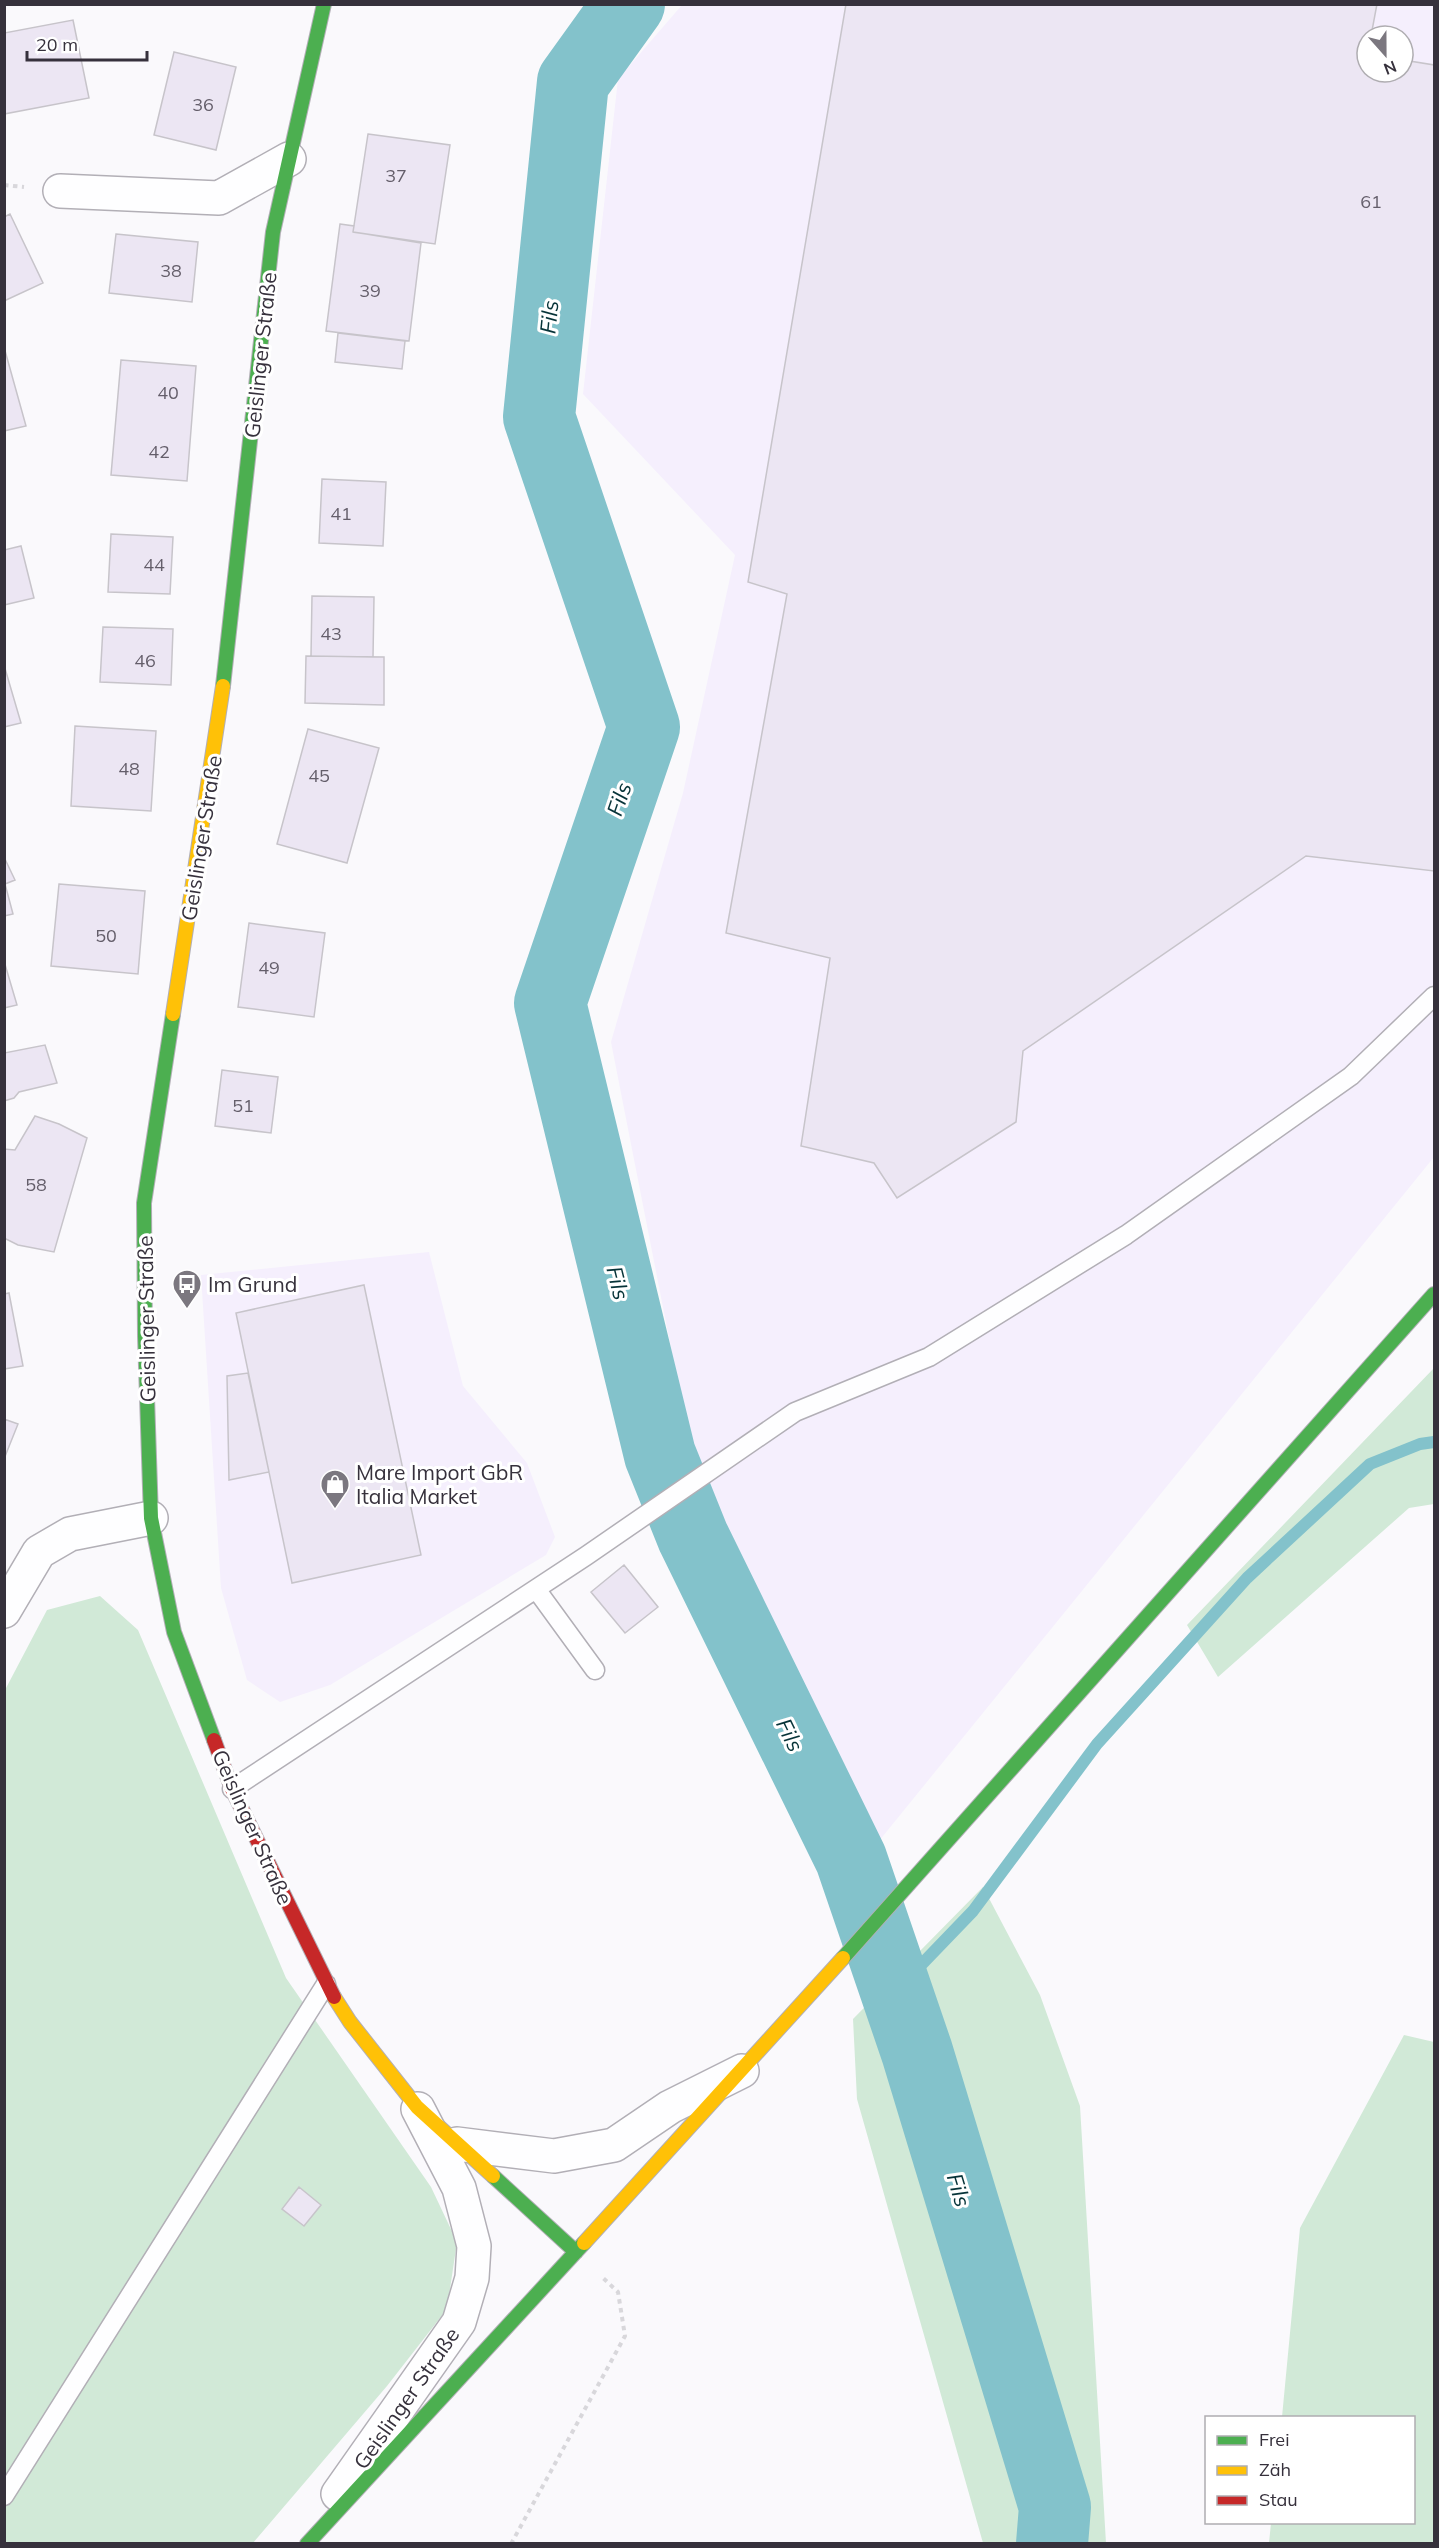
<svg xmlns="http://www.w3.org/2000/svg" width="1439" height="2548" font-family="Mulish,sans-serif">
	<rect width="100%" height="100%" fill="#faf9fc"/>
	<path fill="#f5effd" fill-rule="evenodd" d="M682,5H1434V1157L866,1857L701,1501L611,1042L683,793L735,555L583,394L618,79ZM1367,36H1403V72H1367Z
		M429,1252L463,1386L527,1463L555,1537L546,1555L330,1685L280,1702L247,1680L221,1588L201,1275Z"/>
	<path fill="#d1e9d7" d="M1434,1368V1504L1409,1508L1218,1677L1187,1625Z
		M100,1596L138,1630L286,1978L431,2187L457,2242L447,2309L387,2386L253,2543L5,2544V1690L47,1610Z
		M983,1887L1040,1995L1080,2106L1106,2543H983L857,2099L853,2019Z
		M1404,2035L1434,2042V2543H1269L1271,2523L1414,2522V2418L1282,2417L1300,2228Z"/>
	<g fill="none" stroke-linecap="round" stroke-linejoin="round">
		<path stroke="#83c2cb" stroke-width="12" d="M896,1991L973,1911L1097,1744L1247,1578L1370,1464L1420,1444L1434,1442"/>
		<path stroke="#83c2cb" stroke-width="72" d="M629,4L573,82L539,417L644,727L550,1003L660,1455L693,1537L851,1859L917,2052L1055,2507L1052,2544"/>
	</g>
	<path fill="#ece6f3" stroke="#c7c4ca" stroke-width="1.5" d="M846,4H1377L1371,36H1367V72H1403V60L1434,65V871L1306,856L1023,1051L1016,1122L897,1198L874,1163L801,1146L830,958L726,933L787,594L748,582Z
		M73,20L89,98L4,114V33Z
		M174,52L236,67L216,150L154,135Z
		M368,134L450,145L435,244L353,232Z
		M10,214L43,283L4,301V217Z
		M340,224L354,226L353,232L421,243L409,341L326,331Z
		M116,234L198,242L192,302L109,293Z
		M338,333L405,341L402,369L335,362Z
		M4,347L26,426L4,431Z
		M121,360L196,366L187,481L111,475Z
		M322,479L386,482L383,546L319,543Z
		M111,534L173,537L170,594L108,592Z
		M21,546L34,598L4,605V550Z
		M312,596L374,597L373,657L311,656Z
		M103,627L173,629L171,685L100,682Z
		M306,656L384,657V705L305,703Z
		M4,665L21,723L4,727Z
		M75,726L156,731L151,811L71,806Z
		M308,729L379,748L347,863L277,844Z
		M4,857L15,880L5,884L13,914L4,916Z
		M59,884L145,891L138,974L51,966Z
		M249,923L325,933L314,1017L238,1007Z
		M4,961L17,1005L4,1008Z
		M45,1045L57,1083L19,1092L14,1098L4,1101V1053Z
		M222,1070L278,1077L271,1133L215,1126Z
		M35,1116L59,1124L87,1138L54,1252L18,1245L4,1238V1149L15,1150Z
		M364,1285L421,1555L292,1583L236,1313Z
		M9,1293L23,1366L4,1369V1294Z
		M248,1373L269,1472L229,1480L227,1376Z
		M4,1419L18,1424L4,1459Z
		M624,1565L658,1607L625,1633L591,1592Z
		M299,2187L321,2205L304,2226L282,2209Z"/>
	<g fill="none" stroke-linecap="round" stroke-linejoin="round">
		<g stroke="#b2afb6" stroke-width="21">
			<path id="lane" d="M536,1589L595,1670
				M232,1789L586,1556L795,1412L929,1357L1126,1235L1351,1076L1434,996
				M4,2496L326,1984"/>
		</g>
		<g stroke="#b2afb6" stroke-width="36">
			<path id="street" d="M60,191L219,198L289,159
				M4,1611L39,1552L70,1534L151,1518
				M457,2144L554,2156L614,2145L670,2107L742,2071
				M338,2494L459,2322L472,2278L474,2246L459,2188L418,2109"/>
		</g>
		<g stroke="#b2afb6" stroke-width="16">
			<path id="fast" d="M223,686L273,232L324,4
				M173,1014L144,1203L145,1336L151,1518L174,1632L214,1740
				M843,1958L1434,1294
				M493,2176L576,2252
				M307,2544L584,2243"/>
		</g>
		<g stroke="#b2afb6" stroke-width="16">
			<path id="slow" d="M173,1014L223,686
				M334,1997L350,2022L417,2107L493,2176
				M584,2243L843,1958"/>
		</g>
		<g stroke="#b2afb6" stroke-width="16">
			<path id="jam" d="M214,1740L232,1789L334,1997"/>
		</g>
		<path stroke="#d8d7db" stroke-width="4" stroke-dasharray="4.5 4.5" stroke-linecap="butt" d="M4,185L24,187
			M511,2544L625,2336L618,2292L602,2277"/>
		<use href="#lane" stroke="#fefeff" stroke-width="18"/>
		<use href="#street" stroke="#fefeff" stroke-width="33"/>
		<use href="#fast" stroke="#4caf50" stroke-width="14"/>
		<use href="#slow" stroke="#ffc107" stroke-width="14"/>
		<use href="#jam" stroke="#c62828" stroke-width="14"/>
	</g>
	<defs>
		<g id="bus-pin" transform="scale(1.5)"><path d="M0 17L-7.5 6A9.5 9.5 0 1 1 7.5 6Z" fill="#7b777f" stroke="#fff"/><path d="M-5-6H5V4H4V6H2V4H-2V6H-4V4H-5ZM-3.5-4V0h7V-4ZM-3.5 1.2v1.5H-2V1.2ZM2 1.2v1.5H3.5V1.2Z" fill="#fff"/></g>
		<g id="shop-pin" transform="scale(1.5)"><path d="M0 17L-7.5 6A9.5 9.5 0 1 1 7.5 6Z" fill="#7b777f" stroke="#fff"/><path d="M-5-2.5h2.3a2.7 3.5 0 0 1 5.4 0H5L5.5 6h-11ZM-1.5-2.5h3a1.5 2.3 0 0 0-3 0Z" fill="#fff"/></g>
	</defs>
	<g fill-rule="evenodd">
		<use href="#bus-pin" x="187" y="1284"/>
		<use href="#shop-pin" x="335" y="1484"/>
	</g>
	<g text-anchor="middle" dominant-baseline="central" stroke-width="6" stroke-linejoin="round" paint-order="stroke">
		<g font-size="18" fill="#645e6a">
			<text x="203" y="104">36</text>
			<text x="396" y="175">37</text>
			<text x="1371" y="201">61</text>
			<text x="171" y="270">38</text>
			<text x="370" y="290">39</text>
			<text x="168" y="392">40</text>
			<text x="159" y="451">42</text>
			<text x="341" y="513">41</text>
			<text x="154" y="564">44</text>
			<text x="331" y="633">43</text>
			<text x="145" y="660">46</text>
			<text x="129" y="768">48</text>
			<text x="319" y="775">45</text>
			<text x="106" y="935">50</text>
			<text x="269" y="967">49</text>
			<text x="243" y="1105">51</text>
			<text x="36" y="1184">58</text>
		</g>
		<g font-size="21" fill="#36313c" stroke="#fff">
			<text transform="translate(260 355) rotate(-84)">Geislinger Straße</text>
			<text transform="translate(201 838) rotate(-81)">Geislinger Straße</text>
			<text transform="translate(146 1319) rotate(-91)">Geislinger Straße</text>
			<text transform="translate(253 1827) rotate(66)">Geislinger Straße</text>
			<text transform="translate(406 2398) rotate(-55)">Geislinger Straße</text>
		</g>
		<g font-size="21" fill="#36313c" stroke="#fff" text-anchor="start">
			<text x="208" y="1284">Im Grund</text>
			<text x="356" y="1472">Mare Import GbR<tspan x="356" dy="24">Italia Market</tspan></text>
		</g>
		<g font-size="22" font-style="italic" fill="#063338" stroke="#fff">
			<text transform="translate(549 317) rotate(-84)">Fils</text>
			<text transform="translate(619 799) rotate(-71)">Fils</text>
			<text transform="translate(618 1283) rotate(76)">Fils</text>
			<text transform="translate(790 1735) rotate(64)">Fils</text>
			<text transform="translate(959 2190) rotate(73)">Fils</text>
		</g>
	</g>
	<rect width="1439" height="2548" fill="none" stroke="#36313c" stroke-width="12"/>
	<rect x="1205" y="2416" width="210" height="108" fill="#ffffff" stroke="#afadb1" stroke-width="1.5"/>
	<rect x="1217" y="2436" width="30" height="9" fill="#4caf50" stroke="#afadb1" stroke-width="1.5"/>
	<text x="1259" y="2446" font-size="18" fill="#36313c">Frei</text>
	<rect x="1217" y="2466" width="30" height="9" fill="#ffc107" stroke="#afadb1" stroke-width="1.5"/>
	<text x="1259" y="2476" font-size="18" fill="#36313c">Zäh</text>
	<rect x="1217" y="2496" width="30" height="9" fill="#c62828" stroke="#afadb1" stroke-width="1.5"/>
	<text x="1259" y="2506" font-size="18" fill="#36313c">Stau</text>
	<g transform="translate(1385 54) rotate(159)"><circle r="28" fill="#ffffff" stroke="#afadb1" stroke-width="1.5"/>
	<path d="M0-4.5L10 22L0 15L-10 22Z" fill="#7b777f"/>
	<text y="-9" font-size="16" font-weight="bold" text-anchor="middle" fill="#36313c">N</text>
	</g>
	<path d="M27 51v9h120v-9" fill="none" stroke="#36313c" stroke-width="3"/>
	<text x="36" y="51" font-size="18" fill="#36313c" stroke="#ffffff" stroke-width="4.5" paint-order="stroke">20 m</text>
</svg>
